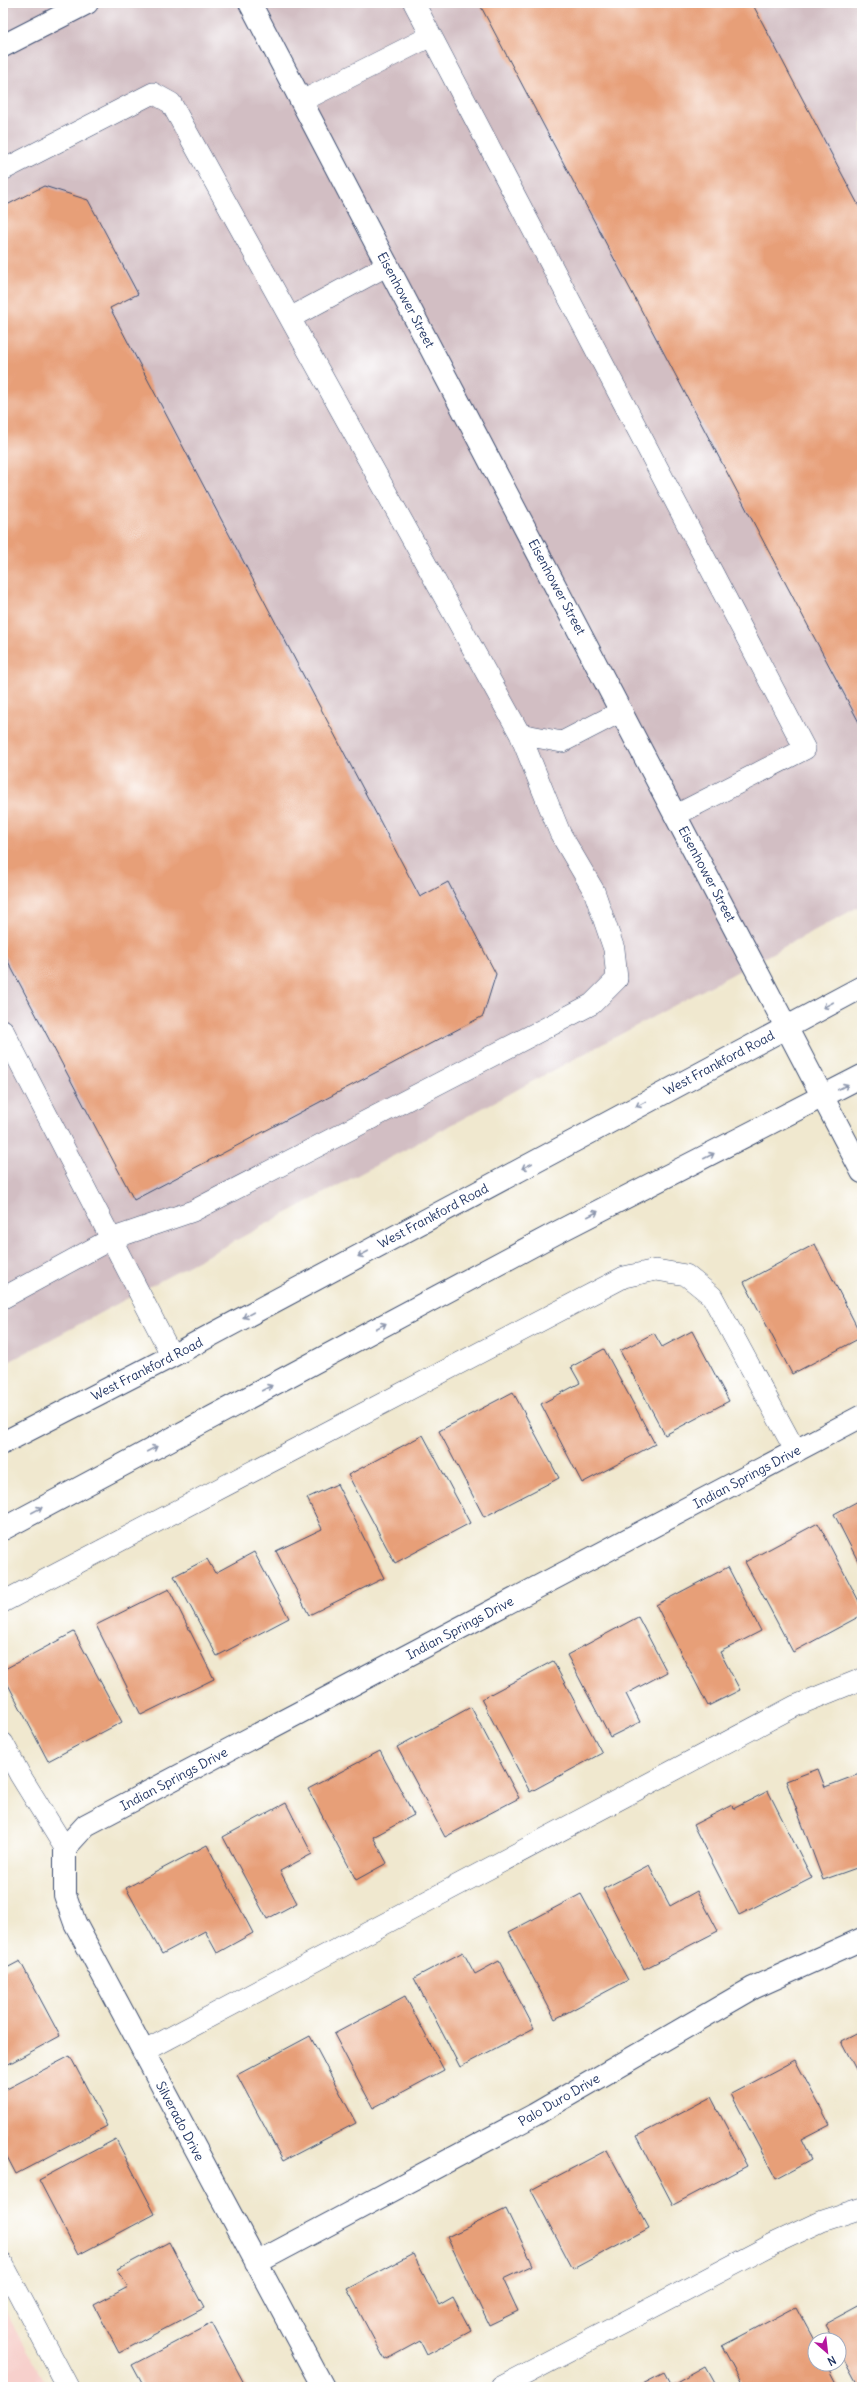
<svg xmlns="http://www.w3.org/2000/svg" width="865" height="2390" font-family="Delius,sans-serif">
	<rect width="100%" height="100%" fill="#fff"/>
	<filter id="ink" filterUnits="userSpaceOnUse"><feTurbulence type="fractalNoise" baseFrequency=".025" numOctaves="2"/><feDisplacementMap in="SourceGraphic" scale="8" xChannelSelector="R" yChannelSelector="G"/><feConvolveMatrix kernelMatrix="1 2 1 2 8 2 1 2 1" color-interpolation-filters="sRGB"/></filter>
	<filter id="wash" filterUnits="userSpaceOnUse"><feTurbulence type="fractalNoise" baseFrequency=".012" numOctaves="4" result="noise"/><feDisplacementMap in="SourceGraphic" scale="16" xChannelSelector="R" yChannelSelector="G"/><feGaussianBlur stdDeviation="0.9" result="paint"/><feColorMatrix in="noise" values="0 0 0 0 0 0 0 0 0 0 0 0 0 0 0 0 0 1.4 0 .05"/><feComposite in="paint" operator="in"/></filter>
	<g filter="url(#wash)">
		<rect width="100%" height="100%" fill="#f0e8cf"/>
		<path fill="#f7d0cc" d="M3,2306L48,2387H3Z"/>
		<path fill="#d2bec3" d="M3,3H862V905L3,1365Z"/>
		<g id="blocks">
			<path fill="#e79f78" d="M479,3H752L862,212V728Z
				M44,186L88,200L138,294L110,308L420,897L448,882L496,974L483,1016L134,1200L3,952V207Z
				M815,1244L862,1337L792,1374L744,1282Z
				M692,1331L729,1401L665,1435L620,1351L654,1333L662,1347Z
				M604,1349L655,1444L582,1483L541,1404L580,1383L571,1367Z
				M513,1392L559,1478L484,1517L439,1431Z
				M423,1435L470,1523L395,1563L348,1475Z
				M337,1484L384,1578L309,1615L276,1551L322,1529L307,1498Z
				M862,1499V1569L834,1514Z
				M818,1523L862,1607V1615L793,1652L745,1562Z
				M254,1552L289,1618L217,1656L174,1576L207,1559L215,1573Z
				M728,1567L761,1631L720,1652L740,1690L708,1706L656,1605Z
				M169,1589L214,1679L141,1715L96,1625Z
				M638,1617L667,1672L626,1694L640,1722L610,1737L567,1655Z
				M74,1632L122,1722L48,1761L3,1675V1670Z
				M553,1661L602,1753L530,1792L481,1699Z
				M471,1707L519,1798L445,1837L397,1747Z
				M380,1751L414,1815L373,1837L387,1863L356,1880L308,1789Z
				M818,1769L825,1787L862,1773V1866L823,1880L786,1781Z
				M768,1791L812,1878L739,1915L693,1825L732,1805L733,1809Z
				M286,1803L312,1854L280,1871L297,1903L267,1919L223,1837Z
				M207,1845L253,1933L217,1953L205,1931L162,1954L126,1888Z
				M649,1865L670,1906L697,1891L718,1931L644,1969L603,1889Z
				M581,1894L628,1980L555,2019L509,1932Z
				M463,1952L475,1974L499,1961L534,2028L460,2067L414,1978Z
				M20,1961L60,2036L3,2067V1970Z
				M405,1996L444,2070L373,2108L334,2034Z
				M862,2030V2081L841,2041Z
				M310,2036L356,2123L283,2161L237,2075Z
				M70,2056L107,2126L16,2174L3,2149V2091Z
				M795,2060L830,2125L801,2140L811,2160L776,2179L731,2094Z
				M711,2097L747,2166L673,2205L637,2136Z
				M116,2139L155,2214L78,2255L39,2180Z
				M607,2150L649,2228L573,2269L531,2190Z
				M506,2209L533,2265L503,2279L518,2311L489,2325L447,2237Z
				M169,2242L204,2308L119,2353L94,2305L128,2287L118,2269Z
				M413,2254L439,2305L453,2297L471,2331L427,2355L420,2341L385,2360L347,2289Z
				M862,2304V2387H859L839,2350V2340H834L825,2324Z
				M796,2307L815,2342V2364H827L839,2387H744L722,2346Z
				M212,2323L246,2387H144L132,2365Z
				M705,2367L716,2387H637L664,2373L671,2386Z"/>
		</g>
	</g>
	<g filter="url(#ink)">
		<use href="#blocks" fill-opacity="0" stroke="#3b4b6f" stroke-width="1"/>
		<g fill="none" stroke-linecap="round" stroke-linejoin="round">
			<g stroke="#3b4b6f" stroke-width="22">
				<path id="service" d="M414,3L805,749L676,815
					M302,101L431,36
					M3,170L153,93L171,103L520,734L562,742L622,711
					M290,318L388,265
					M3,1030L172,1356
					M3,1298L111,1239L193,1211L592,1004L617,979L614,949L594,891L560,833L520,734
					M3,1602L624,1277L656,1270L686,1275L712,1296L796,1452
					M3,1743L20,1775L65,1848
					M143,2052L795,1706L862,1679
					M3,2264L68,2387
					M501,2387L773,2244L822,2221L862,2208"/>
			</g>
			<g stroke="#3b4b6f" stroke-width="24">
				<path id="minor" d="M3,46L87,3
					M256,2263L534,2115L753,1988L862,1939
					M323,2387L75,1923L65,1895V1848L86,1825L862,1416"/>
			</g>
			<g stroke="#3b4b6f" stroke-width="24">
				<path id="tertiary" d="M250,3L862,1172"/>
			</g>
			<g stroke="#3b4b6f" stroke-width="24">
				<path id="secondary" d="M3,1443L172,1356L862,987
					M3,1529L558,1232L862,1076"/>
			</g>
			<use href="#service" stroke="#fff" stroke-width="21"/>
			<use href="#minor" stroke="#fff" stroke-width="22"/>
			<use href="#tertiary" stroke="#fff" stroke-width="22"/>
			<use href="#secondary" stroke="#fff" stroke-width="22"/>
		</g>
		<defs><path id="oneway-shaft" d="M-6 0H5M1.5-3L5.5 0L1.5 3" fill="none" stroke-width="1.6" stroke-linecap="round" stroke-linejoin="round"/></defs>
		<g stroke="#8d97ae">
			<use href="#oneway-shaft" transform="translate(828 1005) rotate(152)"/>
			<use href="#oneway-shaft" transform="translate(843 1087) rotate(-28)"/>
			<use href="#oneway-shaft" transform="translate(641 1104) rotate(152)"/>
			<use href="#oneway-shaft" transform="translate(709 1156) rotate(-27)"/>
			<use href="#oneway-shaft" transform="translate(527 1166) rotate(152)"/>
			<use href="#oneway-shaft" transform="translate(593 1214) rotate(-27)"/>
			<use href="#oneway-shaft" transform="translate(363 1254) rotate(152)"/>
			<use href="#oneway-shaft" transform="translate(248 1315) rotate(152)"/>
			<use href="#oneway-shaft" transform="translate(381 1326) rotate(-28)"/>
			<use href="#oneway-shaft" transform="translate(267 1388) rotate(-28)"/>
			<use href="#oneway-shaft" transform="translate(152 1449) rotate(-28)"/>
			<use href="#oneway-shaft" transform="translate(37 1510) rotate(-28)"/>
		</g>
	</g>
	<g text-anchor="middle" dominant-baseline="central" stroke-width="4" stroke-linejoin="round" paint-order="stroke">
		<g font-size="13" fill="#1b2f5e" stroke="#fff">
			<text transform="translate(406 300) rotate(62)">Eisenhower Street</text>
			<text transform="translate(557 587) rotate(62)">Eisenhower Street</text>
			<text transform="translate(707 874) rotate(62)">Eisenhower Street</text>
			<text transform="translate(719 1063) rotate(-28)">West Frankford Road</text>
			<text transform="translate(433 1216) rotate(-28)">West Frankford Road</text>
			<text transform="translate(147 1369) rotate(-27)">West Frankford Road</text>
			<text transform="translate(747 1477) rotate(-28)">Indian Springs Drive</text>
			<text transform="translate(460 1628) rotate(-28)">Indian Springs Drive</text>
			<text transform="translate(174 1779) rotate(-28)">Indian Springs Drive</text>
			<text transform="translate(559 2100) rotate(-30)">Palo Duro Drive</text>
			<text transform="translate(180 2121) rotate(62)">Silverado Drive</text>
		</g>
	</g>
	<rect width="865" height="2390" fill="none" stroke="#fff" stroke-width="16"/>
	<g transform="translate(827 2352) rotate(152)"><circle r="19" fill="#ffffff" stroke="#a4acbf"/>
	<path d="M0-3L7 15L0 10L-7 15Z" fill="#b5179e"/>
	<text y="-6" font-size="11" font-weight="bold" text-anchor="middle" fill="#1b2f5e">N</text>
	</g>
</svg>
